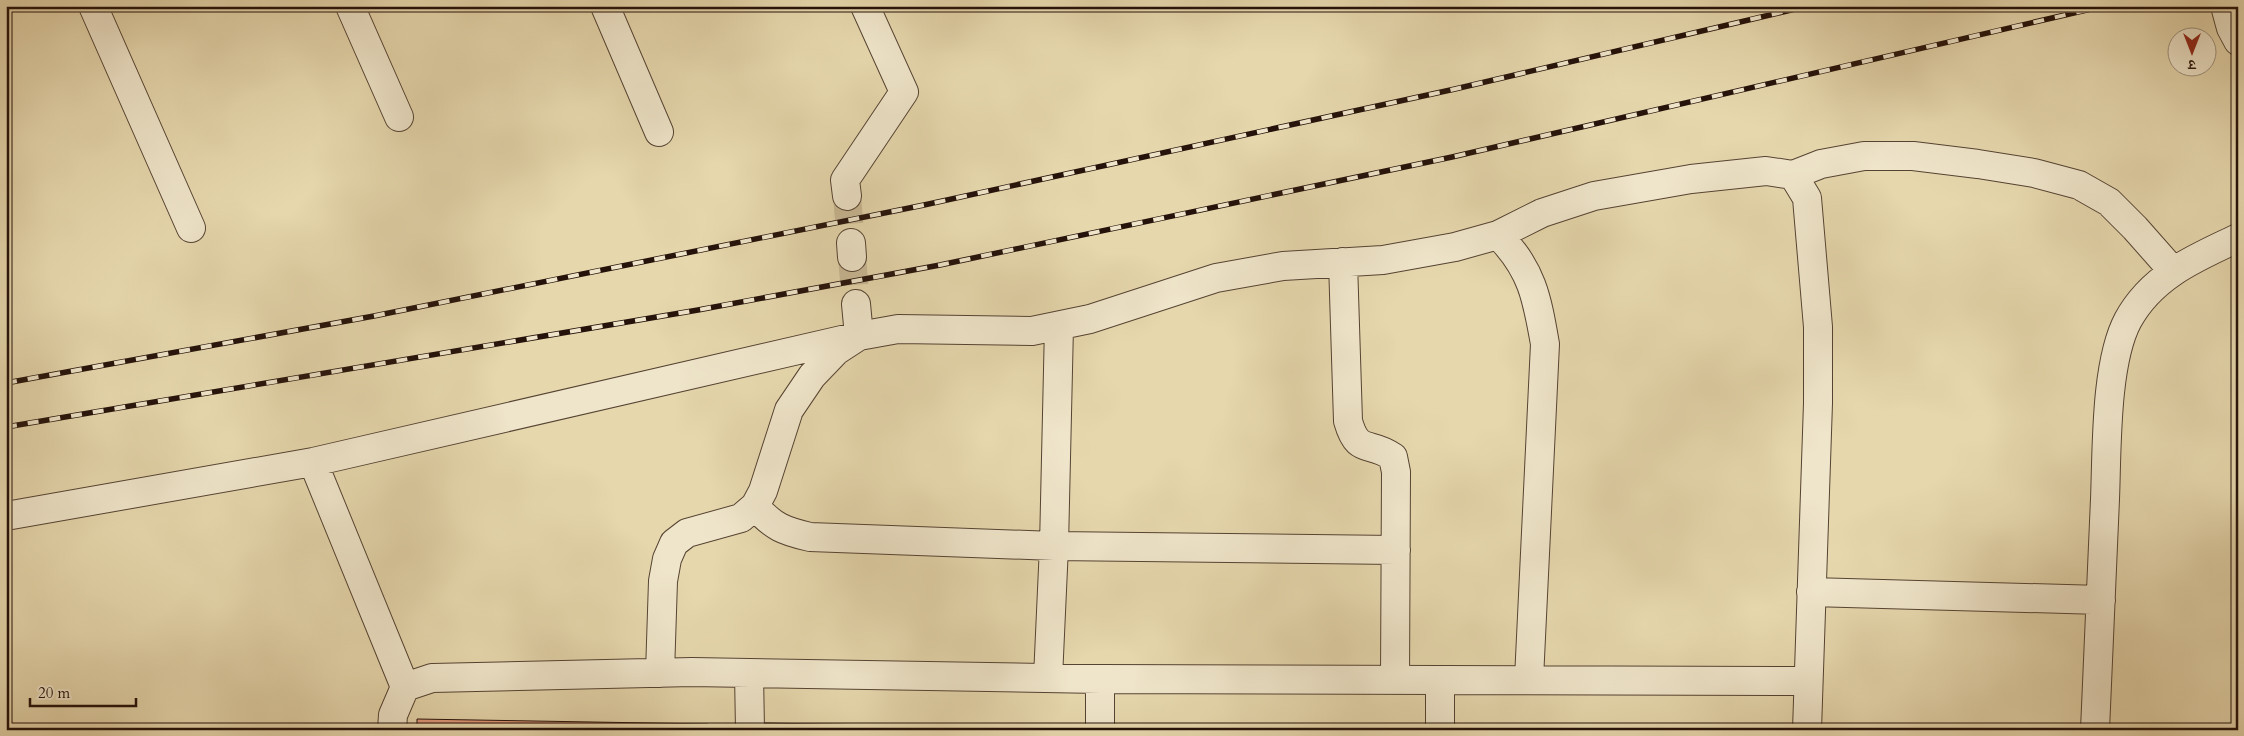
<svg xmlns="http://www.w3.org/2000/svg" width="2244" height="736" font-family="Cardo,'Noto Serif Devanagari',serif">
	<rect width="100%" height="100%" fill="#e6d7ad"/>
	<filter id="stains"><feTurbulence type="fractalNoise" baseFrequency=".004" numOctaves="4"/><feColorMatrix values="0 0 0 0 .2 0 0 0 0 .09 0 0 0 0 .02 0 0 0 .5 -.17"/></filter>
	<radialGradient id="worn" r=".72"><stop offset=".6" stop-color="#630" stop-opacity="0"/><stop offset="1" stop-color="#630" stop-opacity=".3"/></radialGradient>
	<path fill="#e29a7c" stroke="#25120a" d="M417,719L708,724V730H417Z
		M763,723L1054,728V730H763Z
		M1112,726L1316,730H1112Z"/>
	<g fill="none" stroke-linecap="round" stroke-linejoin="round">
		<path stroke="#c9b995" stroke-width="28" stroke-dasharray="28 14" stroke-linecap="butt" d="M847,196L851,243
			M852,257L856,304"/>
		<g stroke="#554333" stroke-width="30">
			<path id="minor" d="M93,6L191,228
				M350,6L399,117
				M605,6L659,132
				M2225,6L2231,28L2238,41
				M1793,175L1821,164L1864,156H1913L1978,164L2034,173L2079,185L2109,202L2135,228L2173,271
				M847,196L845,180L904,92L865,6
				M1498,235C1532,269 1537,298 1545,344L1529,679
				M851,243L852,257
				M1343,262L1348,421C1358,456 1369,440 1393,457L1396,472L1395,680
				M313,462L405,687
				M755,506C773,527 784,531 810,537L1054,546L1396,550
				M6,516L313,462L859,336L856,304
				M1811,592L2101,600
				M660,673L663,581L667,559L674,543L687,533L741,518L755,506L763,491L789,410L812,376L836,351L859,336L898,329L1032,331L1090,319L1216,278L1283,266L1383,260L1455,247L1498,235L1542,213L1594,196L1691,179L1766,171L1793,175L1807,198L1818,327V403L1807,730
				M749,673L750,730
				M1048,678L1054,546L1059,326
				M1100,679V730
				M392,730L393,715L405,687L432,678L692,672L1100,679L1808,681
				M1440,730V680
				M2095,730C2099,653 2102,576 2105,499C2107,450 2105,363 2128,320C2152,276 2195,258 2238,238"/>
		</g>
		<use href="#minor" stroke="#efe5ca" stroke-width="28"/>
		<g stroke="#25120a" stroke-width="5.5">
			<path id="rail" d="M6,383L374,316L924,205L1455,89L1808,6
				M6,427L698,310L940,265L1452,157L2104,6"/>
		</g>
		<use href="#rail" stroke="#efe5ca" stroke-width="4" stroke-dasharray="11" stroke-linecap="butt"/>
	</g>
	<rect width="2244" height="736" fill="none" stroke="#e6d7ad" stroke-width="25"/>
	<rect x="8" y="8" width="2229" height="721" fill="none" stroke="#25120a" stroke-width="2.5"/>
	<rect x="12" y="12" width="2219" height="711" fill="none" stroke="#25120a"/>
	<g transform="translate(2192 52) rotate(180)"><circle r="24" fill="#efe5ca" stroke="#9e917d"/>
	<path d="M0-4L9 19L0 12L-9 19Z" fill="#8f2418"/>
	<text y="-8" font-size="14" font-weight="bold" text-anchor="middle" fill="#25120a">उ</text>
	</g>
	<path d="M30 698v8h106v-8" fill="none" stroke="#25120a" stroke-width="2.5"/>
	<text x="38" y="698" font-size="15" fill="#25120a" stroke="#efe5ca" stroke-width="4" paint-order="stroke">20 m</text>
	<rect width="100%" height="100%" filter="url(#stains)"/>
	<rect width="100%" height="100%" fill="url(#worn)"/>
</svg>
